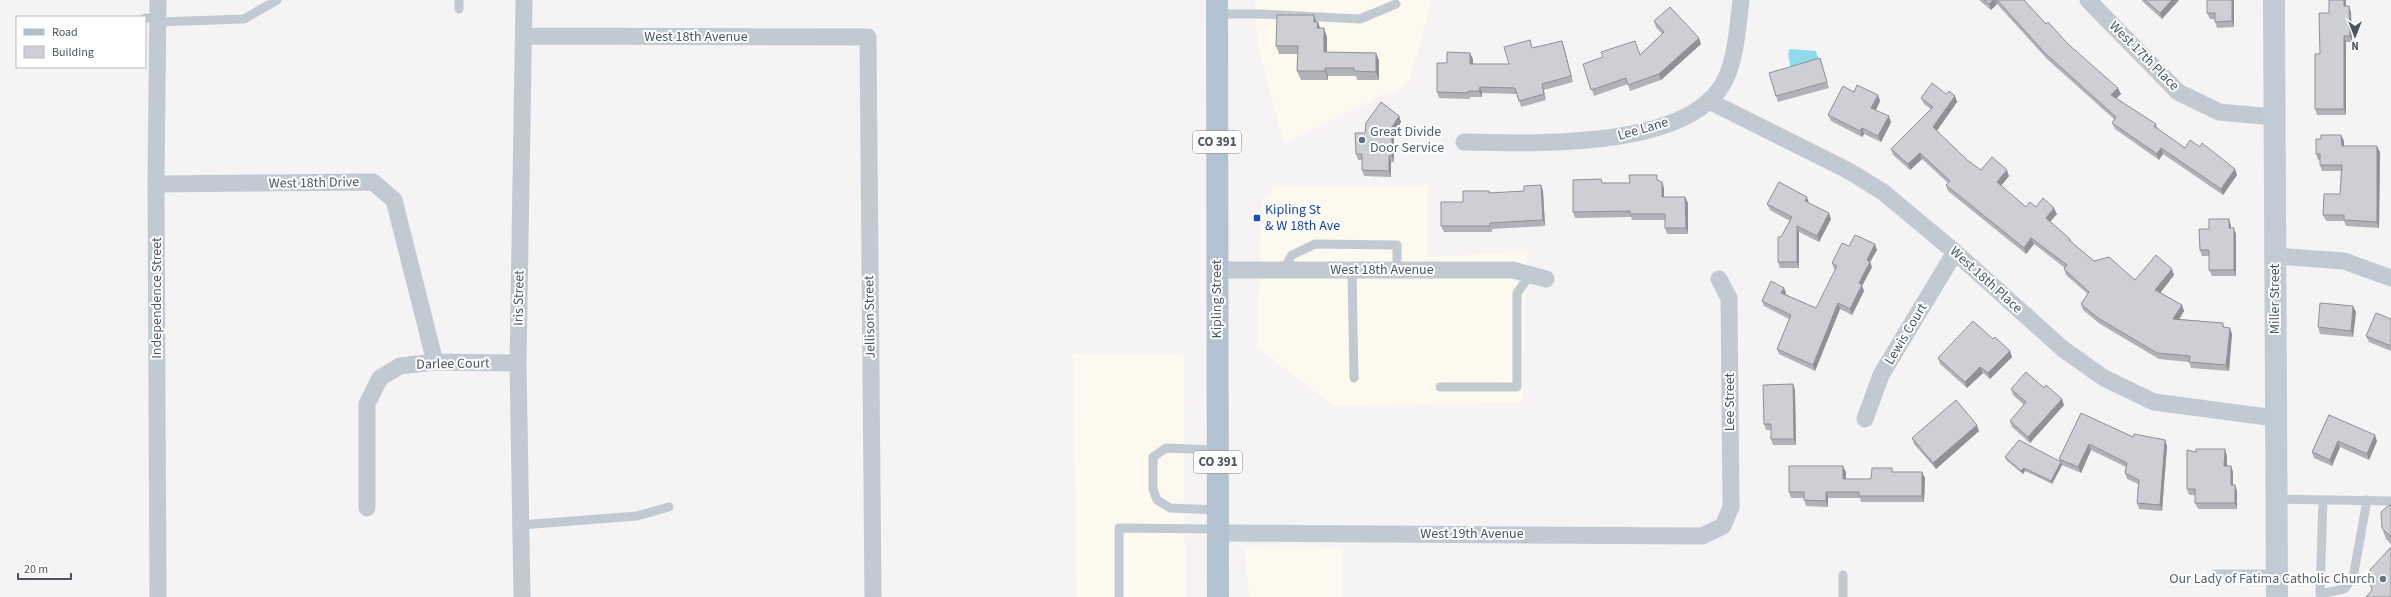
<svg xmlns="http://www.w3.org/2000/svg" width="2391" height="597" font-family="'Source Sans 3',sans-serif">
	<rect width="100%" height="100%" fill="#f5f3f3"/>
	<path fill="#fdf9ef" d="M1255,0H1432L1408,84L1284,143L1257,41Z
		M1275,186H1427V257L1527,252L1522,402L1334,406L1257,348L1262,203Z
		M1184,353L1185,597H1077L1073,354Z
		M1245,547L1342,548V597H1249Z"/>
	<path fill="#90daee" d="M1790,49L1816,51L1819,62L1791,70L1788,54Z"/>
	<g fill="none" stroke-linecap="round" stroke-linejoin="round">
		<path stroke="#c1cad2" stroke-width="9" d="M459,0V9
			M1217,14H1260L1360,19L1396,4
			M145,18H158
			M158,22L244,19L277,0
			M1283,270L1292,255L1315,244L1397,245V270
			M1352,270L1354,378
			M1440,387H1517V293L1530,275
			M1218,450L1166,448L1153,457V489L1157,500L1170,508L1218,510
			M2276,499L2391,501
			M2323,500L2320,594L2344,589L2353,578L2367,500
			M521,525L637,516L669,507
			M2216,574H2277
			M1843,575V597
			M1119,597V528L1218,529"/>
		<path stroke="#c1cad2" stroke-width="17" d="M158,0L156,184L158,597
			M2088,0L2178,92L2219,112L2274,117
			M524,36L868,37L873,597
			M1709,101L1849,171L1883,192L1955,252L2063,349L2104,378L2154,402L2275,418
			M1464,142C1531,143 1690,151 1725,80C1736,58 1738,24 1741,0
			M156,184L373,182L394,200L435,362
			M2275,256L2344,261L2391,278
			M1217,270H1513L1546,279
			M1865,419L1881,375L1955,252
			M367,508V404L380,378L400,366L435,362L518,363
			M1218,533L1702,536L1723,526L1731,507L1729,298L1719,279
			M522,597L518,363L524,0"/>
		<path stroke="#c1cbd6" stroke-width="22" d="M2274,0L2277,597"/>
		<path stroke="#b3c2d1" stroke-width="22" d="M1217,0L1218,597"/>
	</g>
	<path fill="#b0b2b7" d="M1979,0H2024L2046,24L2121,94L2116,98L2156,124L2158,129L2185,148L2200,147L2235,169L2237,175L2223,195L2163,154L2159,160L2115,129L2112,123L2115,120L2047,59L1997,4L1991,10Z
		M2142,0H2179L2162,19L2142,1Z
		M2234,0V27L2217,28L2215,22V19H2210L2207,13Z
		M2329,0H2346V6L2351,12L2352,42H2346V115H2317L2315,109L2320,54L2329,13Z
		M1314,15L1316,22H1318L1320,28L1327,37V52L1376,53L1379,61V80H1357L1356,76H1328V80H1301L1297,71L1298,54H1279L1276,46Z
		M1654,21L1701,44L1661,80L1630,91L1628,84L1594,96L1583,64L1640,55L1662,34L1656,27Z
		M1562,41L1573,82L1544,90L1546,100L1521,107L1517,94L1482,93V97H1470V99L1439,98L1437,92L1447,63L1473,59V64H1509L1533,48Z
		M1820,58L1829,88L1778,102L1776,96Z
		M1854,92L1878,95L1880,101L1876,110L1891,122L1881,142L1864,134L1862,137L1831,121L1828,115Z
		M1946,94L1955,96L1957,102L1937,131L1967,160L1981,170L2009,176L2001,186L2026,207H2036L2057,214L2050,221L2070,239L2072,243L2094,261L2135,280L2174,275L2160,292L2182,305L2184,311L2179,319L2223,323L2224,328L2232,334L2229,371L2191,368L2189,362L2159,359L2100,324L2083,310L2081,304L2088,294L2066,275L2064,269L2065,268L2034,244L2026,254L1948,191L1946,185L1948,183L1922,159L1910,170L1893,155L1891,149L1931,109L1924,104L1921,98Z
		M1399,116L1401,122L1394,133V162H1391V177L1364,176L1362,170V160H1358L1356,154L1365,133Z
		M2341,135L2344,141V146L2380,152L2379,228L2346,226L2344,221H2326L2323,215L2340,194L2341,171H2322L2320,165V160H2318L2316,154L2321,139Z
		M1660,181L1664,188V197H1685L1688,203V234H1667L1665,228V220H1632L1631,217L1575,218L1573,212L1602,183H1630Z
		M1541,185L1543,191L1545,226L1492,229V232H1444L1441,226L1463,202L1489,191L1490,193L1524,191Z
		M1809,203L1831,219L1819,242L1799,232V268H1780L1778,262L1790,221L1770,210L1767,204Z
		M2231,225V228L2236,234V276H2212L2209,270V256H2202L2200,250L2209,229Z
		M1849,246L1877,250L1870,262L1872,267L1862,286L1864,291L1852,315L1840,309L1815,371L1779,354L1777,349L1789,319L1764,306L1762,301L1784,288L1786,293L1785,294L1816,308L1836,270L1834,269L1832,263Z
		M2356,312L2353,337L2320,334L2318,327Z
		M2391,319V351L2369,342L2366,336Z
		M1993,339L2010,351L2012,357L1990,379L1983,373L1967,388L1940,364L1938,358Z
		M1793,384L1795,390L1796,445H1773L1771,439V430H1766L1764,424Z
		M2011,389L2064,405L2030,443L2012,427L2010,421L2024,405L2013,395Z
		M2081,413L2133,437L2165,440L2167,446L2162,511L2139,509L2137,503L2138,484L2127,479L2125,473L2126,467L2091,450L2081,473L2062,465L2052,484L2025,471L2023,474L2006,460L2005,457L2061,462L2059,459Z
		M2329,415L2377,441L2369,460L2340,447L2332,466L2314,458L2312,452Z
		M1979,431L1936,469L1914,444L1912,438Z
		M2196,452L2227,456V466H2231L2233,472V485L2237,491V509H2198L2195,503V495H2189L2187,489Z
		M1846,472V479H1871L1894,472L1925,478L1924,502H1861L1860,498H1828V507L1806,506L1804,500V498H1791L1789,492Z
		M2391,505V544L2386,539L2382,528Z"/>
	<path fill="#909195" d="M1993,0H1996L1997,4L1991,10L1989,4Z
		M2172,0H2179L2162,19L2160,13Z
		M2232,0H2234V27L2232,21Z
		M2344,0H2346V12L2344,6Z
		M2349,6L2351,12L2352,42L2350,36Z
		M1314,15L1317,24L1314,22Z
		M1318,22L1321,31L1317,28Z
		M1324,28L1327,37V61L1324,52Z
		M2344,36L2346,42V115L2344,109Z
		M1699,38L1701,44L1661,80L1659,74Z
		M1562,41L1564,47L1573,82L1571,76Z
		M1376,53L1379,61V80L1376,72Z
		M1470,53L1473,59V70L1470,64Z
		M1325,68L1328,76V80L1325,71Z
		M1480,87L1482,93V97L1479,91Z
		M2118,88L2121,94L2114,101L2111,95Z
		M1878,95L1880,101L1874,114L1871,108Z
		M1955,96L1957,102L1935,133L1933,127Z
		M1399,116L1401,122L1394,133V162L1392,156V127Z
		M1889,116L1891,122L1881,142L1878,136Z
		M1862,128L1864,134L1862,137L1860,131Z
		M2341,135L2344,141V152L2342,146Z
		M2377,146L2380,152L2379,228L2377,222Z
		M2161,148L2163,154L2159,160L2157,154Z
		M1920,153L1922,159L1910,170L1908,164Z
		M1389,156L1391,162V177L1389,171Z
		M2235,169L2237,175L2223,195L2221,189Z
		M2007,170L2009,176L1999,188L1997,182Z
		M1662,182L1664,188V203L1662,197Z
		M1541,185L1543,191L1545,226L1543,220Z
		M1685,197L1688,203V234L1686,228Z
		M1807,197L1809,203L1805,201Z
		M2054,208L2057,214L2048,224L2046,218Z
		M1829,213L1831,219L1819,242L1817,236Z
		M2229,219L2231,225V234L2229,228Z
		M1797,226L1799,232V268L1797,262Z
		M2234,228L2236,234V276L2234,270Z
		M2031,238L2034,244L2026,254L2024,248Z
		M1875,244L1877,250L1870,262L1872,267L1862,286L1864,291L1852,315L1850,309L1867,260Z
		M2172,269L2174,275L2158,296L2155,290Z
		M1784,288L1786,293L1783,298L1781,293Z
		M1838,303L1840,309L1815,371L1813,365Z
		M2182,305L2184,311L2176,325L2173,319Z
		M2353,306L2356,312L2353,337L2351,331Z
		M2230,328L2232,334L2229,371L2226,365Z
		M2010,351L2012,357L1990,379L1988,373Z
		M1980,367L1983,373L1967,388L1965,382Z
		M1793,384L1795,390L1796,445L1794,439Z
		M2062,399L2064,405L2030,443L2028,437Z
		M1977,425L1979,431L1936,469L1933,463Z
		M2375,435L2377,441L2369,460L2367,454Z
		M2165,440L2167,446L2162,511L2160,505Z
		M2338,441L2340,447L2332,466L2330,460Z
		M2089,444L2091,450L2081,473L2078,467Z
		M2225,449L2227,456V472L2224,466Z
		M2061,462L2062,465L2052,484L2051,481Z
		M1843,466L1846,472V485L1843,479Z
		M2231,466L2233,472V491L2231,485Z
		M2024,468L2025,471L2023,474L2021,471Z
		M1922,472L1925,478L1924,502L1922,496Z
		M2235,485L2237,491V509L2235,503Z
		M1826,492L1828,498V507L1826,501Z"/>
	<path fill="#cdcfd5" stroke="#909195" d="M1984,0H1993L1989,4Z
		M1997,0H2024L2046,24L2048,22L2068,44L2118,88L2111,95L2156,124L2154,126L2185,148L2190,140L2200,147L2202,143L2235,169L2221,189L2161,148L2157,154L2112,123L2116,117L2045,53Z
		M2145,0H2172L2160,13Z
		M2207,0H2232V21L2215,22V13H2207Z
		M2329,0H2344V6H2349L2350,36H2344V109H2315V54H2320L2319,13H2329Z
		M1670,7L1699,38L1659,74L1628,85L1626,78L1591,90L1583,64L1603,57L1601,52L1635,41L1640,55L1664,32L1654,21Z
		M1277,15H1314V22H1318L1317,28H1324V52L1376,53V72L1354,71V68H1325V71H1297L1298,46H1276Z
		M1530,40L1532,48L1562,41L1571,76L1542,84L1544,94L1519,101L1515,88L1480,87L1479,91H1468V93L1437,92V63H1447V52L1470,53V64H1509L1504,47Z
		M1820,58L1827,82L1776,96L1769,73Z
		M1932,83L1946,94L1949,91L1955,96L1933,127L1967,160L1981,170L1992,157L2007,170L1997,182L2026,207L2030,202L2036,207L2043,198L2054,208L2046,218L2070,239L2069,240L2094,261L2109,257L2135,280L2156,255L2172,269L2155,290L2182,305L2173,319L2223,323V327L2230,328L2226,365L2189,362L2190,356L2157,353L2098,318L2081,304L2089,292L2064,269L2067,265L2031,238L2024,248L1946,185L1950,181L1920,153L1908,164L1891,149L1933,107L1921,98Z
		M1857,85L1878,95L1871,108L1889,116L1878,136L1862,128L1860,131L1828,115L1843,86L1854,92Z
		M1381,102L1399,116L1392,127V156H1389V171L1362,170V154H1356L1355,133H1365L1366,123Z
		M2321,135H2341L2342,146H2377V222L2344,220V215H2323L2324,194H2340L2342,165H2320V154H2316V139H2321Z
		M1629,175H1657V180L1662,182V197H1685L1686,228H1665V214H1630V211L1573,212V180L1601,179L1602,183H1630Z
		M1779,182L1807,197L1805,201L1829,213L1817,236L1797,226V262H1778V237H1781L1792,217L1767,204Z
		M1541,185L1543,220L1490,223V226H1441V202H1463V191H1489V193L1524,191V186Z
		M2209,219H2229V228H2234V270H2209V250H2200L2199,229H2209Z
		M1855,235L1875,244L1867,260L1870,262L1859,283L1862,285L1850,309L1838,303L1813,365L1777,349L1791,315L1762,301L1771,281L1784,288L1781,293L1816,308L1837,266L1832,263L1842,243L1849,246Z
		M2320,303L2353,306L2351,331L2318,327Z
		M2376,313L2391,319V346L2366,336Z
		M1973,321L1993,339L1995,337L2010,351L1988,373L1980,367L1965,382L1938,358Z
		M2026,372L2044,388L2046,385L2062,399L2028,437L2010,421L2026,402L2011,389Z
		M1793,384L1794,439H1771V424H1764L1763,385Z
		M1956,400L1977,425L1933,463L1912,438Z
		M2081,413L2133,437L2134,434L2165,440L2160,505L2137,503L2139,480L2125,473L2127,463L2089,444L2078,467L2059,459Z
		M2329,415L2375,435L2367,454L2338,441L2330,460L2312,452Z
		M2019,440L2061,462L2051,481L2024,468L2021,471L2005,457Z
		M2196,449H2225L2224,466H2231V485H2235V503H2195V489H2187V450L2196,452Z
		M1789,466H1843V479H1871L1872,468H1892V472H1922V496H1859V492H1826V501L1804,500V492H1789Z
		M2391,505V537L2382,528L2381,512L2388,506Z
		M2391,547V597H2366L2372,590L2369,579L2370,570Z"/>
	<circle fill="#5c6f8a" stroke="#fff" stroke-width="1.5" cx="1362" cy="140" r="4"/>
	<rect fill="#1a4fb4" stroke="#fff" stroke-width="1.5" x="1253" y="214" width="8" height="8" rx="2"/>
	<circle fill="#6b7280" stroke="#fff" stroke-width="1.5" cx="2383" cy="579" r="4"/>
	<g text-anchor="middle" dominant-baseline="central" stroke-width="4" stroke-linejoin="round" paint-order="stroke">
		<g fill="#fff" stroke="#808990" stroke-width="1">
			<rect x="1193" y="131" width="48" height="22" rx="3"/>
			<rect x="1194" y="451" width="48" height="22" rx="3"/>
		</g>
		<g font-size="13" font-weight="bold" fill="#4a5661">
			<text x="1217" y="142">CO 391</text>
			<text x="1218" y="462">CO 391</text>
		</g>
		<g font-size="14" fill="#4a5661" stroke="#fff">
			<text x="696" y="37">West 18th Avenue</text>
			<text transform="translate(2144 56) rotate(45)">West 17th Place</text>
			<text transform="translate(1643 129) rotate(-16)">Lee Lane</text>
			<text transform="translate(314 183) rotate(-1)">West 18th Drive</text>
			<text x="1382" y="270">West 18th Avenue</text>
			<text transform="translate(1986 280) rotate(42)">West 18th Place</text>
			<text transform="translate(157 298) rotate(-90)">Independence Street</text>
			<text transform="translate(519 298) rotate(-89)">Iris Street</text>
			<text transform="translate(1217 299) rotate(-90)">Kipling Street</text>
			<text transform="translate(2275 299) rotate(-90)">Miller Street</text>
			<text transform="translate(870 317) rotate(-91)">Jellison Street</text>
			<text transform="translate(1906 334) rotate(-59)">Lewis Court</text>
			<text transform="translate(453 364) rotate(-1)">Darlee Court</text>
			<text transform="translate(1730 402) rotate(-90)">Lee Street</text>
			<text x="1472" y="534">West 19th Avenue</text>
		</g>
		<g font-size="14" fill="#4e5e75" stroke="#fff" text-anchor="start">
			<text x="1370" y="132">Great Divide<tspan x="1370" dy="16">Door Service</tspan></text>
		</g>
		<g font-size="14" fill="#164399" stroke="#fff" text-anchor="start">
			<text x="1265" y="210">Kipling St<tspan x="1265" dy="16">&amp; W 18th Ave</tspan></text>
		</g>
		<g font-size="14" fill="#5b616d" stroke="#fff" text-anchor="end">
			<text x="2375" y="579">Our Lady of Fatima Catholic Church</text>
		</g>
	</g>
	<rect x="16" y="16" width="130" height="52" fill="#ffffff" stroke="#b7bbc0"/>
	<rect x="24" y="29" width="20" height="6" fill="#b3c2d1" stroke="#b7bbc0"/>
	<text x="52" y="36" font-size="12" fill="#4a5661">Road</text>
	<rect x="24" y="46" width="20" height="12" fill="#cdcfd5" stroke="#b7bbc0"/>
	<text x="52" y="56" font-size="12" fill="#4a5661">Building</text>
	<g transform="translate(2355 36) rotate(180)" stroke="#ffffff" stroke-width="3" paint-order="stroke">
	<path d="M0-3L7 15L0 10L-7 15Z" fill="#4a5661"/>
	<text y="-6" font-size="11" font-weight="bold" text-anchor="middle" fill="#4a5661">N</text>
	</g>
	<path d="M18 573v6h53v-6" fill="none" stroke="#4a5661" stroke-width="2"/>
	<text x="24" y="573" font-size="12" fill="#4a5661" stroke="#ffffff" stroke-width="3" paint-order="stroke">20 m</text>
</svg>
